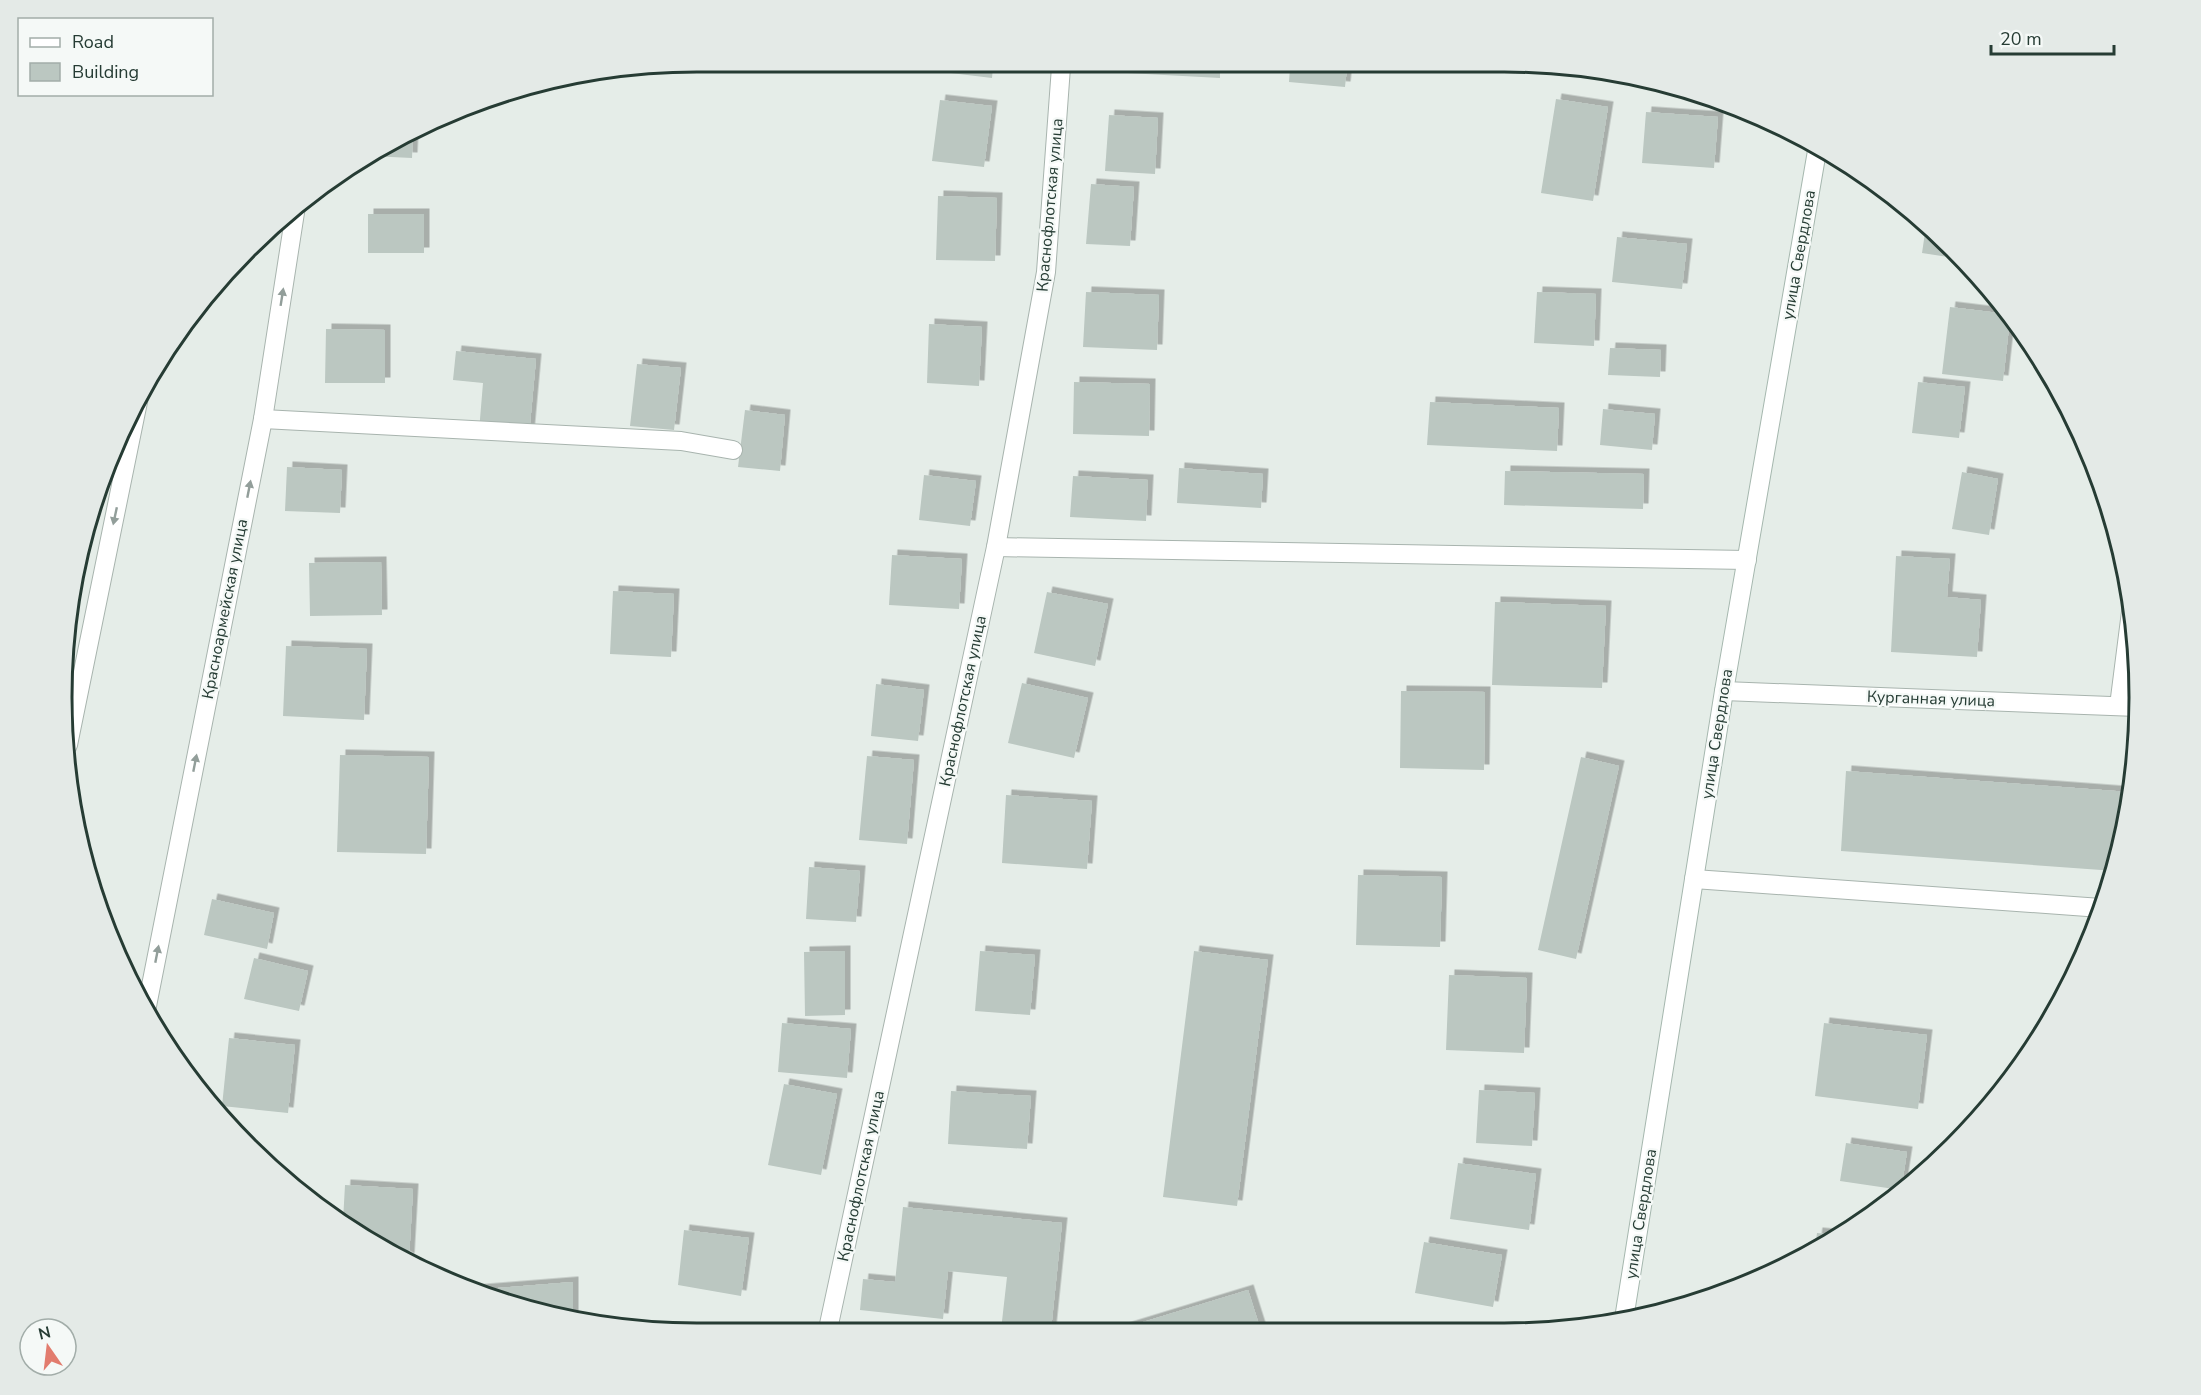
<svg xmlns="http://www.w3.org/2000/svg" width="2201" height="1395" font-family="'Nunito Sans',sans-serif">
	<defs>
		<filter id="shadow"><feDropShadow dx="5.5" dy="-5.5" stdDeviation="0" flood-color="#0004"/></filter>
	</defs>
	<rect width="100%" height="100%" fill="#e5ede8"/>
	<path fill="#bbc7c1" filter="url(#shadow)" d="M935,67H993L992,78L934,71Z
		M1127,67H1220V78L1127,73Z
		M1290,67H1347L1345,87L1289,82Z
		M1556,99L1608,107L1593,201L1541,193Z
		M940,100L992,106L984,167L932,161Z
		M1646,112L1718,117L1714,168L1642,163Z
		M1109,115L1158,118L1155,174L1105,171Z
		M413,135L412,158L370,156L401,141Z
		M1091,184L1134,187L1130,246L1086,244Z
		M938,196L997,198L995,261L936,260Z
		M368,214H424V253H368Z
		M1926,226L1961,259L1922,253Z
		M1617,237L1687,244L1682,289L1612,282Z
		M1086,292L1159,295L1157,350L1083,347Z
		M1537,292L1596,294L1594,346L1534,343Z
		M1950,307L2007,314L2010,318L2003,381L1942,374Z
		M929,324L982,327L979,386L927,383Z
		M326,329L385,330V383H325Z
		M1610,348L1661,350L1660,377L1608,375Z
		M456,351L536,359L529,435L479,431L483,383L453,380Z
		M637,364L681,368L674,430L630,426Z
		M1074,382L1150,384L1149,436L1073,434Z
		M1918,382L1965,387L1959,438L1912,433Z
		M1430,402L1559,408L1557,451L1427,445Z
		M1603,409L1655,414L1652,450L1600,445Z
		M745,410L785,415L780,471L738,467Z
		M287,467L342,470L340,513L285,511Z
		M1179,468L1263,474L1261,508L1177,503Z
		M1505,471L1644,474L1643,509L1504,505Z
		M1962,472L1998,479L1989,535L1952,529Z
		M924,475L976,481L970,526L919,520Z
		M1073,476L1148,480L1146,521L1070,517Z
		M892,555L962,559L959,609L889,605Z
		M1896,556L1950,559L1947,597L1981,600L1977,657L1891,652Z
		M381,562L382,615L310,616L309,563Z
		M613,591L674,594L671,657L610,654Z
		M1047,592L1108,604L1095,666L1034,653Z
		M1495,602L1606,606L1602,688L1492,685Z
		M286,646L367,649L364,720L283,716Z
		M1022,683L1088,698L1074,758L1008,743Z
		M876,684L924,690L918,741L871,736Z
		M1401,691L1485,692L1484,770L1400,768Z
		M340,755L429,757L426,854L337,852Z
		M867,756L914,760L907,844L859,840Z
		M1581,757L1619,766L1576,959L1538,950Z
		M1846,771L2129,792L2118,862L2115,871L1841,851Z
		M1006,795L1092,801L1087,869L1002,863Z
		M809,867L860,871L856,922L806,919Z
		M1358,875L1442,877L1440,947L1356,945Z
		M212,899L274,913L267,949L204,935Z
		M845,951V1015L805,1016L804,952Z
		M980,951L1035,955L1030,1015L975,1011Z
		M1194,951L1268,960L1237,1206L1163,1197Z
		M254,958L308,971L299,1011L244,999Z
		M1449,975L1527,978L1524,1053L1446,1050Z
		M782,1023L851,1029L847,1078L778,1072Z
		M1824,1023L1927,1035L1918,1109L1815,1096Z
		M229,1038L295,1045L288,1113L222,1106Z
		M784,1084L837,1094L821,1175L768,1165Z
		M1479,1090L1535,1093L1532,1146L1476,1143Z
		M951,1091L1031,1096L1027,1149L948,1144Z
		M1846,1143L1907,1152L1901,1190L1840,1181Z
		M1458,1163L1536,1174L1529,1230L1450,1219Z
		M345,1185L413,1189L409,1259L343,1221Z
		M903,1207L1062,1223L1051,1330H1001L1007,1277L948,1271L943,1319L860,1310L863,1279L895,1282Z
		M684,1230L749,1238L741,1296L678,1285Z
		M1817,1233L1837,1235L1815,1249Z
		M1424,1242L1502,1255L1493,1307L1415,1293Z
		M573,1282V1317L473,1290Z
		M1248,1290L1261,1331L1117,1330Z"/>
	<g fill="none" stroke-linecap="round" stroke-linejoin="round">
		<g stroke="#a8b4ae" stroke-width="20">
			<path id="lane" d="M263,419L681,441L733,450
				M996,547L1747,560
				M1694,879L2101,908"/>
		</g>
		<g stroke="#a8b4ae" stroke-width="20">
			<path id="street" d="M1724,691L2137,707
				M2119,706L2132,604
				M68,745L139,397
				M146,1011L263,419L296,206
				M828,1329L996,547L1046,272L1061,67"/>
		</g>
		<g stroke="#a5b7ae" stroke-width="20">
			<path id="secondary" d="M1624,1319L1724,691L1817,151"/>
		</g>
		<use href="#lane" stroke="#fff" stroke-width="18"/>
		<use href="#street" stroke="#fff" stroke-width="18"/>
		<use href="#secondary" stroke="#fff" stroke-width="18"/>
	</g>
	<defs><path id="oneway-solid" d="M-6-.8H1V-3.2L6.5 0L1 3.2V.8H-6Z" transform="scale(1.5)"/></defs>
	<g fill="#929e9a">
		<use href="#oneway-solid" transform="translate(282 297) rotate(-81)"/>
		<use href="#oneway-solid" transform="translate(249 489) rotate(-79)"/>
		<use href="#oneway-solid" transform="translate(115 516) rotate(102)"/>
		<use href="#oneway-solid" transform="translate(195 763) rotate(-79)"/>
		<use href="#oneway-solid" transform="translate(157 954) rotate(-79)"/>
	</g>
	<g text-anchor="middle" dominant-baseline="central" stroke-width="4.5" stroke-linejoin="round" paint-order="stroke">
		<g font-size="16" fill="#263c34" stroke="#f5f9f7">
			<text transform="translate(1050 205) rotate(-85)">Краснофлотская улица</text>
			<text transform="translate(1799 255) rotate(-80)">улица Свердлова</text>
			<text transform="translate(225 609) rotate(-79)">Красноармейская улица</text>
			<text transform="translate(1931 699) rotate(2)">Курганная улица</text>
			<text transform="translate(963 701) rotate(-78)">Краснофлотская улица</text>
			<text transform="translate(1717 734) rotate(-81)">улица Свердлова</text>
			<text transform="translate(861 1176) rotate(-78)">Краснофлотская улица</text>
			<text transform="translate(1641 1214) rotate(-81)">улица Свердлова</text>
		</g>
	</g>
	<path d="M0 0H2201V1395H0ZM697 72H1504A625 625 0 0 1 2129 697V698A625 625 0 0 1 1504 1323H697A625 625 0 0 1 72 698V697A625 625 0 0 1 697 72Z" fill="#e4eae7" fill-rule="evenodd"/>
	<path fill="none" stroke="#263c34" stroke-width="3" d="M697 72H1504A625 625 0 0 1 2129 697V698A625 625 0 0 1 1504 1323H697A625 625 0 0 1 72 698V697A625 625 0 0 1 697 72Z"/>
	<rect x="18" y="18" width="195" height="78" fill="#f5f9f7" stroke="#a2ada9" stroke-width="1.5"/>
	<rect x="30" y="38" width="30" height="9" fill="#ffffff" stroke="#a2ada9" stroke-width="1.5"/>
	<text x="72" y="48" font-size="18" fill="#263c34">Road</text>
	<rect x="30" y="63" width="30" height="18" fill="#bbc7c1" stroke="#a2ada9" stroke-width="1.5"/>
	<text x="72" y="78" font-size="18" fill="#263c34">Building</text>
	<g transform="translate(48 1347) rotate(346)"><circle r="28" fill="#f5f9f7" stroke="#a2ada9" stroke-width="1.5"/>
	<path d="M0-4.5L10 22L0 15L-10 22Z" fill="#e27c6e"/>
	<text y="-9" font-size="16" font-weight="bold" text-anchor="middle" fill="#263c34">N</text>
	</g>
	<path d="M1991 45v9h123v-9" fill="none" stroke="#263c34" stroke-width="3"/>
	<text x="2000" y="45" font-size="18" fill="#263c34" stroke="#f5f9f7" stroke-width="4.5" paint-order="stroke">20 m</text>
</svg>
